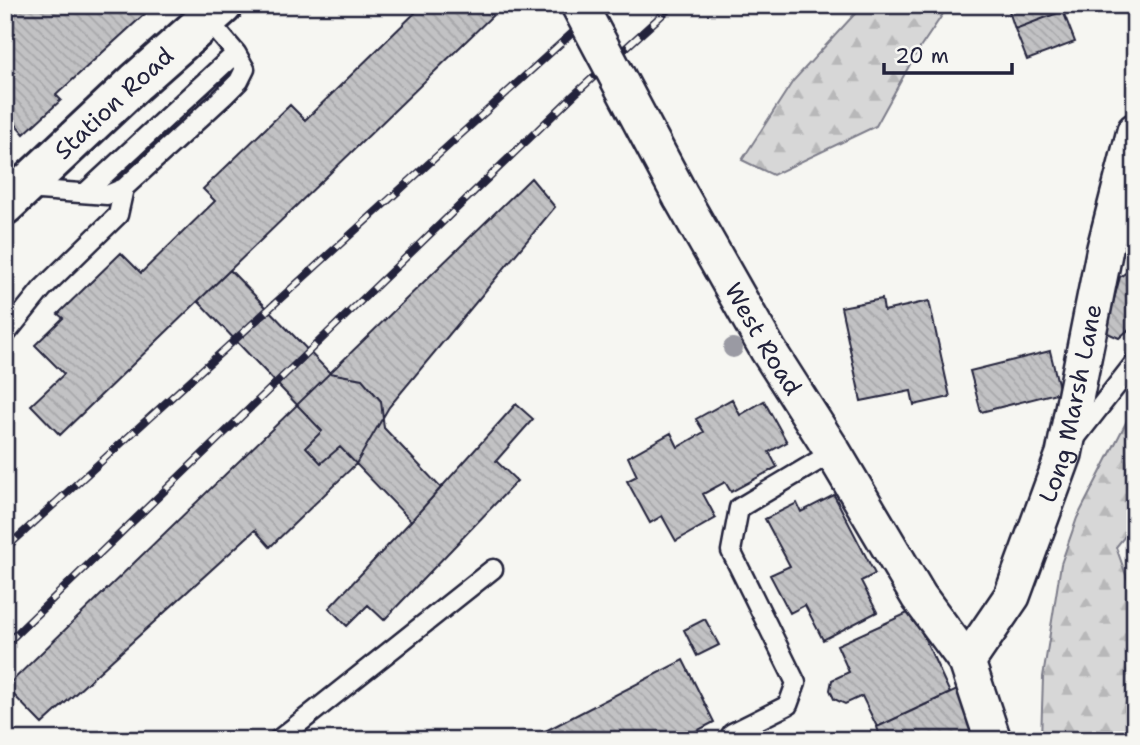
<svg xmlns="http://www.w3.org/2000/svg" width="1140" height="745" font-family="'Shantell Sans',sans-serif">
	<defs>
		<pattern id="forest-firs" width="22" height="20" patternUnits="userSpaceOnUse" patternTransform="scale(1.75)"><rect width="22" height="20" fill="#d7d7d7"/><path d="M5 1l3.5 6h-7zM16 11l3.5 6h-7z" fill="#b8b8b9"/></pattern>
		<pattern id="building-back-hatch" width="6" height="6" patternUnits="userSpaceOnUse" patternTransform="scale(1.75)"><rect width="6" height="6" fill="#c2c2c4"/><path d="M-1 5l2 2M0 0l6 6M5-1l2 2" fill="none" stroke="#a6a6a9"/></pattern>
	</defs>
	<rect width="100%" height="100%" fill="#f6f6f2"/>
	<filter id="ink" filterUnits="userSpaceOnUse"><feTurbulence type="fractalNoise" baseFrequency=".0143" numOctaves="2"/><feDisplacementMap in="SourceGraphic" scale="14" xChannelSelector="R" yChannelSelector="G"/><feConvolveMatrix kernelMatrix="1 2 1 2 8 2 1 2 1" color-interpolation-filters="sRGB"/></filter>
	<g filter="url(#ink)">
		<path fill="url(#forest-firs)" stroke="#7c7c89" stroke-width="2" d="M863,5H949L914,57L876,126L773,175L742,160L793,81Z
			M1135,405V524L1116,547L1135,600V740H1041L1043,677L1061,564L1077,518Z"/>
		<path fill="url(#building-back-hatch)" stroke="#22223b" stroke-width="2" d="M22,5H147L150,9L56,95L61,100L24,134L13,121L5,128V20Z
			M423,5H483L493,15L60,435L31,405L64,374L35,345L63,318L58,314L121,253L141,273L215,201L203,189L290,105L305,120Z
			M1007,5H1061L1063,11L1015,29Z
			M1063,11L1075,42L1027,60L1015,29Z
			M531,178L555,207L389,407L356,464L270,547L255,530L42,724L6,687Z
			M1132,268L1135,270V324L1119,338L1105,332L1120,277Z
			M230,270L330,373L362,379L381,401L384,428L441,488L411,521L340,447L321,463L306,447L322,431L198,301Z
			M882,299L884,311L929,301L950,397L914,405L911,391L861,401L841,307Z
			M1050,351L1060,392L981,412L970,371Z
			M732,399L740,415L764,401L787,442L769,452L777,467L731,492L725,482L703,494L716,518L676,541L662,516L650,523L627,481L637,476L628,457L671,433L678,447L704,432L696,419Z
			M516,404L533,419L496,461L517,481L384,620L368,605L347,626L329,608L411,521Z
			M834,495L875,574L861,581L877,612L823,640L805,605L790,613L770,575L790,566L765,519L797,503L801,512Z
			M912,611L950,693L877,727L862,696L845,704L834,699L830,690L832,680L849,672L837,645Z
			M705,619L719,645L697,656L684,630Z
			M683,660L714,722L685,737L686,740H528Z
			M957,690L975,740H881L877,727Z"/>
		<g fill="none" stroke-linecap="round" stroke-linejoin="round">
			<g stroke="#22223b" stroke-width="23">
				<path id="lane" d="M26,189L107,195L124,188L225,95L239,81L245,69L236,53L208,20
					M85,193L236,53
					M5,335L42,289L118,215L124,188
					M1074,440L1135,362
					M278,740L493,569
					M729,740L732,733L788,705L796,683L731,551L739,508L833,452"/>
			</g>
			<g stroke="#22223b" stroke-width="40">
				<g id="street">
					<path id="s1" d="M681,197L768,350L833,452L919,597L967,662L993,740"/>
					<path id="s2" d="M967,662L1012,596L1064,454L1105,248L1135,131"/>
				</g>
			</g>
			<g stroke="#22223b" stroke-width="44">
				<g id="secondary">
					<path id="s3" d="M5,205L136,82L223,5"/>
				</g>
			</g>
			<use href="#lane" stroke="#f6f6f2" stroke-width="18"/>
			<use href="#street" stroke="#f6f6f2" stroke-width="35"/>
			<use href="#secondary" stroke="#f6f6f2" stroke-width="38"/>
			<g stroke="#22223b" stroke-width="8">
				<path id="rail" d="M5,549L603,5
					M5,645L575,94L673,5"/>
			</g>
			<use href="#rail" stroke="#f6f6f2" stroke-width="5" stroke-dasharray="16" stroke-linecap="butt"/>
			<g stroke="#22223b" stroke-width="40" stroke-linecap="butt">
				<path id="street-bridge" d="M579,5L681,197"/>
			</g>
			<use href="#street-bridge" stroke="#f6f6f2" stroke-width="35"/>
		</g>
		<circle fill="#9a9aa3" cx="733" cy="348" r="10"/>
	</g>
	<g text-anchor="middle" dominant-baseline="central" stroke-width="7" stroke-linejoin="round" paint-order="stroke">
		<g font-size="24" fill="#22223b" stroke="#f6f6f2">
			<text stroke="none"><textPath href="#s3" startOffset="149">Station Road</textPath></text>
			<text stroke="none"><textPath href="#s1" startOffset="164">West Road</textPath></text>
			<text stroke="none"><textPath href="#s2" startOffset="282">Long Marsh Lane</textPath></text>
		</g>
	</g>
	<rect width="1140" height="745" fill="none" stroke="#f6f6f2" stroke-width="28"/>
	<rect x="14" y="14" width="1112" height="717" fill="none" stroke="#22223b" stroke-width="2.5" filter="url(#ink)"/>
	<path d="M884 63v10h128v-10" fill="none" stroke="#22223b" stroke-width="3.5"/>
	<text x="895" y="63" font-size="21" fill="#22223b" stroke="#f6f6f2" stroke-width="5" paint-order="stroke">20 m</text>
</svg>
